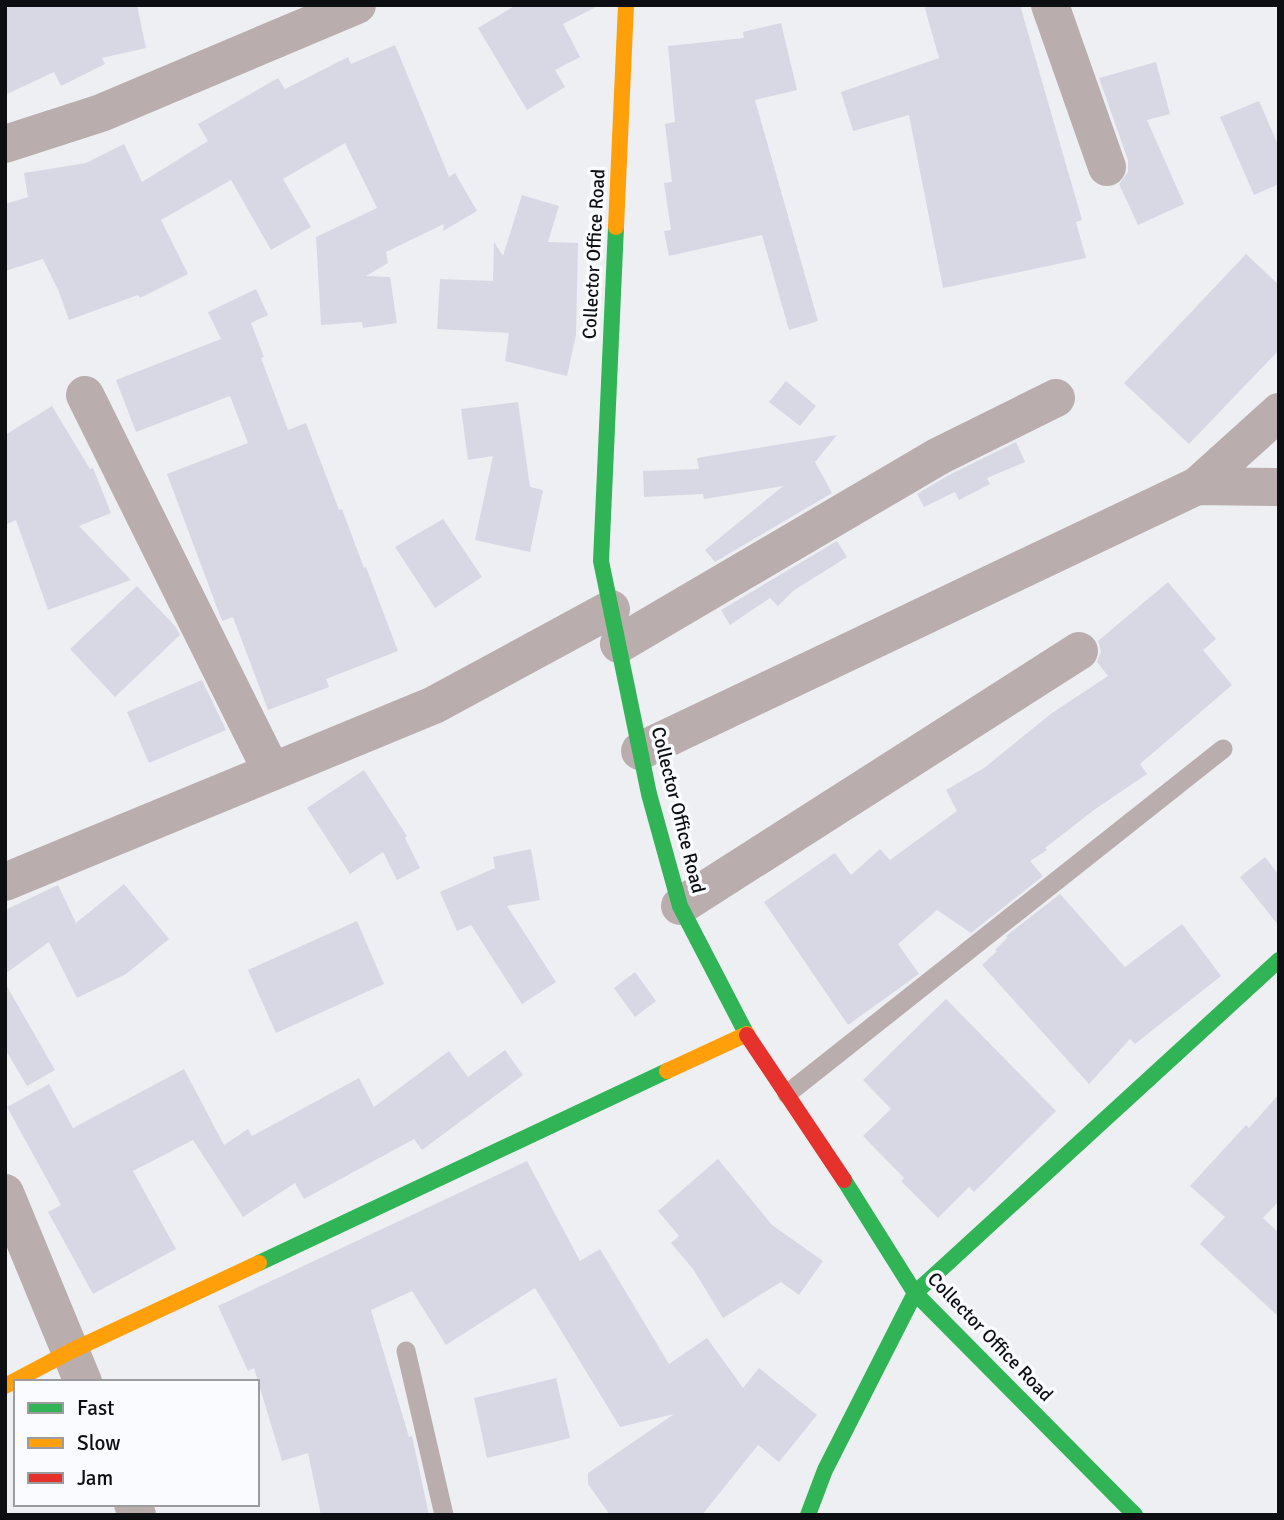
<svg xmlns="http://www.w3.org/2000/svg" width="1284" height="1520" font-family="Signika,sans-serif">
	<rect width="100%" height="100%" fill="#edeff3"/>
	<path fill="#d8d8e5" d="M5,5H137L146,48L102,58L105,64L61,86L54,72L5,95Z
		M516,5H600L563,24L580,57L555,70L565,87L527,110L478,28Z
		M924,5H1020L1082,220L1076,222L1086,258L943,288L909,115L853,131L841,92L939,58Z
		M781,23L797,90L755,100L818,321L789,330L762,235L669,256L664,231L671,230L664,183L672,182L665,124L675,122L668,46L744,38L743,32Z
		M395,45L449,177L455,173L477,211L443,231L444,224L386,252L388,263L366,276L390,277L397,323L363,328L362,322L321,325L316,237L377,208L345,143L283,179L311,227L271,250L231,180L161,220L188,274L140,298L138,295L69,320L59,292L43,259L5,271V204L28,197L24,173L86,163L124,144L142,182L208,141L198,124L278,78L285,89L348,57L351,64Z
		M1156,62L1170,114L1147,120L1184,204L1138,225L1119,184L1128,172V160L1099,78Z
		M1259,101L1279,147V184L1254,195L1220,117Z
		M522,195L559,206L548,242L578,243L576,335L567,376L505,361L509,333L437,329L440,279L493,281L494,242L503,256Z
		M1246,254L1279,285V350L1189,444L1124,383Z
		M256,289L268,315L251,323L264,357L261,358L288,430L306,423L339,510L342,509L364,568L366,567L398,651L326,679L329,687L268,710L233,617L222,621L167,474L248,443L230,396L136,432L116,380L221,339L208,312Z
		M786,381L816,406L800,426L769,402Z
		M518,402L530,487L543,490L530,552L475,540L493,456L468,460L461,409Z
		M52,406L90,469L93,468L111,513L79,526L131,580L48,610L16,520L5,525V435Z
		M837,435L815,462L832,493L715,562L705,550L783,486L704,499L703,494L644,497L643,471L699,469L697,458Z
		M1016,442L1025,462L987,478L990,484L959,500L955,492L924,507L917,494L949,475Z
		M443,519L482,577L435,608L395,547Z
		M837,541L847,557L793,591L778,606L770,598L730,625L721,610Z
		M1168,582L1216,639L1203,650L1232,685L1140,764L1147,774L1094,810L1045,848L1047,850L1030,861L1043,876L971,933L937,910L898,944L919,974L848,1025L764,902L835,853L851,875L880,849L890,860L957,811L946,790L984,768L1052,713L1108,676L1097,662L1101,651L1098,641Z
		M137,586L175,626L180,635L115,697L70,649Z
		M202,680L226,730L149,763L127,712Z
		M364,770L407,836L405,838L420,868L397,880L383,852L350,874L307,808Z
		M531,849L540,900L507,906L556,982L522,1004L471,925L457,931L440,892L495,868L493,857Z
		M1265,857L1279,875V926L1240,877Z
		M124,884L169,939L126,974L77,998L49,942L5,974V910L58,885L76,923Z
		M1060,894L1125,967L1182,924L1221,976L1135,1044L1130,1039L1089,1084L982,965L997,951L995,950L1007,938L1006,936Z
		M357,921L384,984L276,1033L248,970Z
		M635,972L656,1001L635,1017L614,988Z
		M5,983L55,1070L27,1086L5,1049Z
		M946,999L1056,1111L974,1192L969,1187L938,1218L901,1181L904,1178L863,1136L891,1109L863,1080Z
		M505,1050L523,1075L422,1150L414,1139L304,1199L295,1183L243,1217L193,1140L133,1171L176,1249L93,1294L48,1212L61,1205L7,1107L49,1084L73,1128L184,1069L224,1145L248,1129L252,1136L359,1078L374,1107L449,1051L468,1077Z
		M1279,1094V1201L1263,1218L1279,1233V1317L1200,1244L1225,1217L1190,1186L1246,1125L1249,1128Z
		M718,1159L772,1225L823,1261L799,1295L781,1282L723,1318L693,1269L671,1243L679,1236L658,1211Z
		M527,1161L580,1261L600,1249L669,1364L707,1338L743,1388L759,1368L817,1415L779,1462L758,1445L702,1515H610L588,1484V1473L674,1414L620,1427L535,1288L446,1345L412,1291L371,1310L409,1437L412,1436L429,1515H321L308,1453L282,1461L254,1368L248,1371L218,1306Z
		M556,1378L570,1438L487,1458L474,1398Z"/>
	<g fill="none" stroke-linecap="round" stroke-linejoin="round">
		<path stroke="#b9aead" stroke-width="19" d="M787,1094L1223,749
			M406,1351L444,1515"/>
		<path stroke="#b9aead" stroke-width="38" d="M1050,5L1107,167
			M5,144L101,113L357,5
			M85,395L272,772
			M1197,486L1279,487
			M619,644L939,456L1056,398
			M640,751L1197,486L1279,412
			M5,882L434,705L611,609
			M680,906L1079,651
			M5,1193L83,1382
			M133,1504L137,1515"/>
		<path stroke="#30b455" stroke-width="16" d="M616,227L601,561L649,794L680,906L747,1035
			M844,1180L915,1293L1135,1515
			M259,1263L667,1071
			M808,1515L825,1470L915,1293L1279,960"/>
		<path stroke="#ff9f0a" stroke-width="16" d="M616,227L626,5
			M667,1071L747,1034
			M5,1386L71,1351L259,1263"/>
		<path stroke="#e5322d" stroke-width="16" d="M747,1035L844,1180"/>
	</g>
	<g text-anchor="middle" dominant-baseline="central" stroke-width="7" stroke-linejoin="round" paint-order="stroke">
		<g font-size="19" fill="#0d0e11" stroke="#fafbff">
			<text transform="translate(594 254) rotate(-87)">Collector Office Road</text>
			<text transform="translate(678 810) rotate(76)">Collector Office Road</text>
			<text transform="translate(990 1337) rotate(46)">Collector Office Road</text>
		</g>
	</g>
	<rect width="1284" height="1520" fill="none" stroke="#0d0e11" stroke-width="14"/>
	<rect x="14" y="1380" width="245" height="126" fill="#fafbff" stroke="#9b9ca0" stroke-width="2"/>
	<rect x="28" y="1403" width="35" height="10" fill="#30b455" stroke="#9b9ca0" stroke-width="2"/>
	<text x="77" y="1415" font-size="21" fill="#0d0e11">Fast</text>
	<rect x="28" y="1438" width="35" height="10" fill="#ff9f0a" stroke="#9b9ca0" stroke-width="2"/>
	<text x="77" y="1450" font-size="21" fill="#0d0e11">Slow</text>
	<rect x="28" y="1473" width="35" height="10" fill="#e5322d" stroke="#9b9ca0" stroke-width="2"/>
	<text x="77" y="1485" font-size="21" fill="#0d0e11">Jam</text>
</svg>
